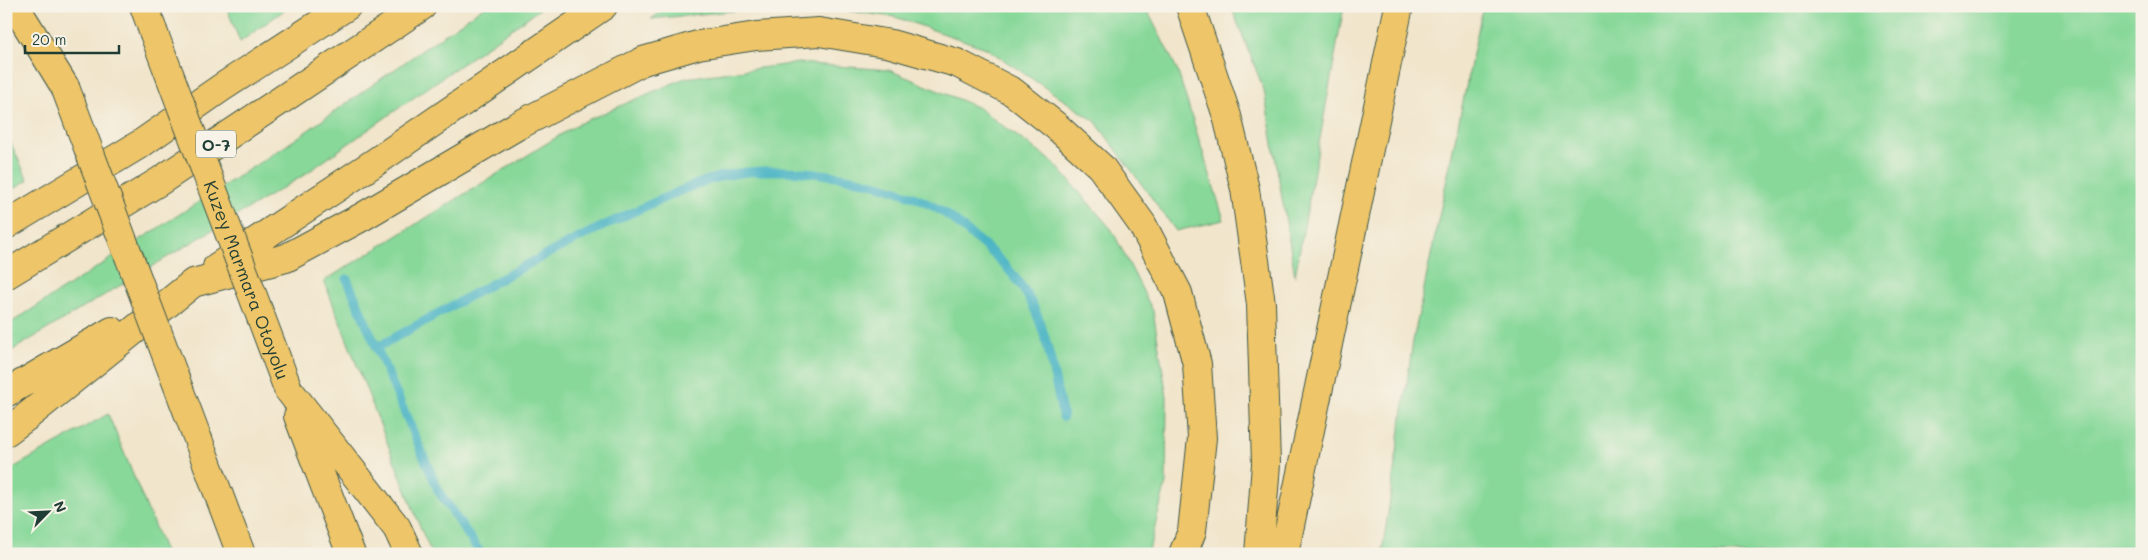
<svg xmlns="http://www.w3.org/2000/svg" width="2148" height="560" font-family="Mali,sans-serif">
	<rect width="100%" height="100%" fill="#f7f3e8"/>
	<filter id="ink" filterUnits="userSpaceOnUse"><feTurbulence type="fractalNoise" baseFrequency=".02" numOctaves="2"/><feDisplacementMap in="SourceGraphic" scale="10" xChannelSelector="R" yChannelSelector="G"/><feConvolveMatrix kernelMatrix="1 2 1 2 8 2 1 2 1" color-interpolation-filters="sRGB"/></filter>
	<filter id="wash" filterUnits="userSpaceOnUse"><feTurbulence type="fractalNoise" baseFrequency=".0096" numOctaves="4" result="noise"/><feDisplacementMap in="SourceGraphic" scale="20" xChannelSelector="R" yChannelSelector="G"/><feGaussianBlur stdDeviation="1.12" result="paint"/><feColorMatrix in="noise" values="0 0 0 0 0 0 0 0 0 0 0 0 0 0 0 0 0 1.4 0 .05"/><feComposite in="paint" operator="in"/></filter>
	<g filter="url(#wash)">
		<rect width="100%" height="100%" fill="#f1e5cb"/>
		<path fill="#87d899" stroke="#538a66" d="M226,6H290L240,42Z
			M485,6H544L301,177L6,354V326L287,145Z
			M670,6H782L651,19Z
			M812,6H1145L1177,69L1224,220L1176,231L1095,121L986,48L895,17Z
			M1231,6H1344L1295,276L1264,90Z
			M1483,6H2142V554H1382L1413,341Z
			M798,63L889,70L977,107L1054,163L1112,230L1153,311L1167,397L1166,483L1148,554H432L423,534L324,281L578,124L685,78Z
			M6,133L28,180L6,193Z
			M108,414L166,554H6V472Z"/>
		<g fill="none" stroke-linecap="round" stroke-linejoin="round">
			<path stroke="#48b4c4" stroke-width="9" d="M347,279L439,492L481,554
				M376,348C463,300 550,249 640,209C670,196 701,179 733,174C795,164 889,179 943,212C955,220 965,230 976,239C999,257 1019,278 1032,304C1049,338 1054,379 1063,417"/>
		</g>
	</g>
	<g filter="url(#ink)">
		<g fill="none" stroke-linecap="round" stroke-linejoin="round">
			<g stroke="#3e564b" stroke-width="30">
				<path id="motorway" d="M15,6L65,87
					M144,6L153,31
					M1190,6L1227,116L1245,189L1261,304L1266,464L1259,554
					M6,225L142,143L221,88L347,6
					M217,267L374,163L603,6
					M6,275L160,181L422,6
					M288,389L397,528L409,554
					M6,393L112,331
					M298,416L351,554
					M6,432L25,418L193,283L286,258L362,217L517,126L643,61L698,45L756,36L819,32L891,44L957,63L1013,92L1056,126L1101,167L1142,224L1178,293L1197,364L1202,438L1192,531L1183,554
					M199,442L241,554
					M1284,554L1399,6"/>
			</g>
			<use href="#motorway" stroke="#eec569" stroke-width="28"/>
			<g stroke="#3e564b" stroke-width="30" stroke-linecap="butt">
				<g id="motorway-bridge">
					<path id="s1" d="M153,31L288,389"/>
					<path d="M65,87L199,442"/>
				</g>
			</g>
			<use href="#motorway-bridge" stroke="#eec569" stroke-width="28"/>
		</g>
	</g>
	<g text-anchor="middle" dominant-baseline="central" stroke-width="4" stroke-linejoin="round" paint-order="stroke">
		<rect fill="#f7f3e8" stroke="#60746a" stroke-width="1" x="196" y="130.5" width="40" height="27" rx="4"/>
		<g font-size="16" font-weight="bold" fill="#1f3d34">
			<text x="216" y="144">O-7</text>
		</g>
		<g font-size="18" fill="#1f3d34" stroke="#f7f3e8">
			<text stroke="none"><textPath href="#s1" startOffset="266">Kuzey Marmara Otoyolu</textPath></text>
		</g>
	</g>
	<rect width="2148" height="560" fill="none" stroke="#f7f3e8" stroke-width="25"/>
	<g transform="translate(48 512) rotate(66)" stroke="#f7f3e8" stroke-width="4" paint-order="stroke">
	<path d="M0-4L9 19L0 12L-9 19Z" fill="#1f3d34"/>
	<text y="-8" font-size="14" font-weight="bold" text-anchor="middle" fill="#1f3d34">N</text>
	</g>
	<path d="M25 45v8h94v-8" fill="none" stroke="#1f3d34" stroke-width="2.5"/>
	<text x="32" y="45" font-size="15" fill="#1f3d34" stroke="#f7f3e8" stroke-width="4" paint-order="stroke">20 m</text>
</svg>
